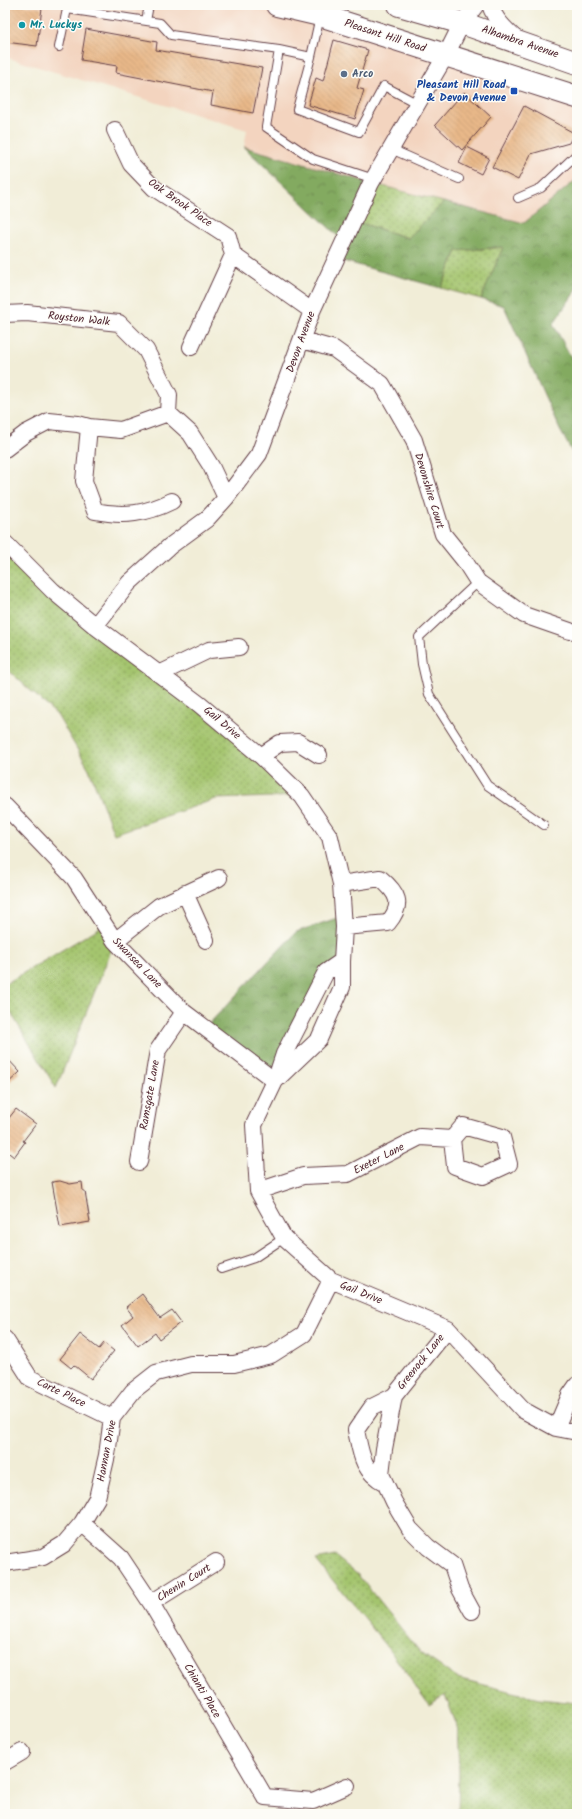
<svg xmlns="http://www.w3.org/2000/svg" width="582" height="1819" font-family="Kalam,sans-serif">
	<defs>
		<pattern id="grass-dots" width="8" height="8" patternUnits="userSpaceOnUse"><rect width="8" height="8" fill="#a4c56e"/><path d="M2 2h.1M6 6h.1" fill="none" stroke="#889f5b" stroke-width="1.8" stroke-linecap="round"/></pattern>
		<pattern id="forest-crowns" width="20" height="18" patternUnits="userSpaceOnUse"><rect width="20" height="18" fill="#83aa61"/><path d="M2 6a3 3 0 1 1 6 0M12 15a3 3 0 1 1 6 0" fill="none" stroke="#6d8a50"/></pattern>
		<pattern id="building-back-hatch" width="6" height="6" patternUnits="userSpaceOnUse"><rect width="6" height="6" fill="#e8b889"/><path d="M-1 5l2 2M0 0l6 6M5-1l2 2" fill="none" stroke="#c89e76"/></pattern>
	</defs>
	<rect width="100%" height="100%" fill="#fdfcf7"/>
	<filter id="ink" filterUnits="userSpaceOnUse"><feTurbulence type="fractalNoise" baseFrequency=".025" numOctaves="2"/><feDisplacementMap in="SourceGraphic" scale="8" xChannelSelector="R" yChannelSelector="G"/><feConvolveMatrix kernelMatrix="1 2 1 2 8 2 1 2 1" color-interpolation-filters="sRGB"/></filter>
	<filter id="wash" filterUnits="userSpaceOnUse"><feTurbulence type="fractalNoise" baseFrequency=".012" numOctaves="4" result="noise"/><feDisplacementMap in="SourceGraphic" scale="16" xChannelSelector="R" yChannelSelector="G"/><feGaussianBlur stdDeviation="0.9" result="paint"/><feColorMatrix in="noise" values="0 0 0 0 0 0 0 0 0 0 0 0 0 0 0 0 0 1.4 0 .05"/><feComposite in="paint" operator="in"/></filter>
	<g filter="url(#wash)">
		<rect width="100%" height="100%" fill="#f1edd7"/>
		<path fill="#f3d4bf" d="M5,5H272L577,97V179L524,223L371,183L244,147L247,130L5,57Z"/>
		<path fill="url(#grass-dots)" stroke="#77724c" d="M371,183L444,202L408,238L354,221Z
			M504,247L481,299L441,288L457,251Z
			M5,543L302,796L216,799L114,834L89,769L57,715L5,667Z
			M104,925L115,941L56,1088L5,1003V984Z
			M335,1556L358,1575L421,1653L457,1678L540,1699L577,1703V1814H458L459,1771L457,1726L445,1695L429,1705L386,1645L316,1560Z"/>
		<path fill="url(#forest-crowns)" stroke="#666446" d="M244,147L371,183L354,221L408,238L444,202L524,223L577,179V289L553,324L577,368V461L560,430L504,306L481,299L503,247L457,251L441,288L336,259L344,242Z
			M343,916L342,961L326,972L275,1081L205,1028L296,932Z"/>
		<g id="blocks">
			<path fill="url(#building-back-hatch)" d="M5,5H23L42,8L37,46L5,42Z
				M86,29L157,42L156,50L262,68L253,113L211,105L213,92L116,73L117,66L81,60Z
				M334,40L368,50L357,88L364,90L355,119L308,105L316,78L323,81Z
				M464,92L491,117L462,150L435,125Z
				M524,106L574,133L569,143L531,154L518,180L492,167Z
				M467,147L489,158L481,174L459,163Z
				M5,1056L20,1072L5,1086Z
				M16,1109L36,1124L23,1141L25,1142L14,1157L5,1150V1123Z
				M60,1181L70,1184L82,1182L83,1191H85L90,1222L60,1227L52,1182Z
				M142,1294L160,1318L172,1310L181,1322L159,1339L155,1333L138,1346L122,1325L133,1316L126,1307Z
				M80,1334L99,1349L104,1343L114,1351L91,1379L74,1365L71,1368L60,1359Z"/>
		</g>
	</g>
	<g filter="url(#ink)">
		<use href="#blocks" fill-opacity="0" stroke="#633e45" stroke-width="1"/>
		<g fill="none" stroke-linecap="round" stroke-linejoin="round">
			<g stroke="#633e45" stroke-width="10">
				<path id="service" d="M146,21L149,5
					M59,47L67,9L160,23L171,35L279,50
					M311,57L320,16
					M391,149L459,179
					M374,179L313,159L266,127L279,50L311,57L297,109L359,132L384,86L418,104
					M518,198L541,188L577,154
					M478,582L419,637L422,664L429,694L487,785L544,825
					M221,1269L254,1258L284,1238"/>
			</g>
			<g stroke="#633e45" stroke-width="18">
				<path id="minor" d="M490,5C495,20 505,29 517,40
					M115,130L131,164L154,188L228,236L233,255
					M5,314L27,313L119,323L146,350L169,395L168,413
					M302,340L334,349L382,384L414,440L443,534L464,560L478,582L524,615L570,631
					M191,347L233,255L312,311
					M89,427L84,481L95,511C124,517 146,514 172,501
					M5,449L26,433L49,421L78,424L89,427L121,430L168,413L190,433L211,466L226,498
					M5,543L53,591L95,626L199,704L261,756L302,796L330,837L341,884L344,927L342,961
					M95,626L129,583L170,546L207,519L226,498L259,454L312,311L371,183L446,55L462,23L476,5
					M159,674L209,650L239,647
					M261,756L280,743L298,742L319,755
					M5,806L74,878L115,941L184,1012L275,1081
					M341,884L380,878C398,893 404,904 388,923L344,927
					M185,893L206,940
					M115,941L159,906L219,878
					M275,1081L319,1039L342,987V961L326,972L284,1054L275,1081L254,1125L258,1191L284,1238L331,1280L448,1329L523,1410L556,1428L577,1432
					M463,1126L502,1137L509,1164L483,1176L455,1166L452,1139Z
					M139,1162L158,1050L184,1012
					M258,1191L303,1176L348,1174L420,1137L452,1139
					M448,1329L394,1396L384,1449L381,1474L394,1502L410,1529L428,1547L452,1565L460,1589L472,1611
					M5,1339L30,1378L112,1418
					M556,1428L570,1395L577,1385
					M385,1483C362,1471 361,1454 356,1430L372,1407L394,1396
					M82,1523L121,1558L151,1603L265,1797L313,1801L347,1786
					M5,1563L43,1557L64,1544L82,1523L97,1498L107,1455L112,1418L133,1391L156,1373L191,1364H234L271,1355L304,1334L331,1280
					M151,1603L216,1562
					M5,1762L22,1752"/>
			</g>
			<g stroke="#633e45" stroke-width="24">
				<path id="secondary" d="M277,5L320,15L577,97
					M399,5L462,23L577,63"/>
			</g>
			<use href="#service" stroke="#fff" stroke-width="8"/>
			<use href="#minor" stroke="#fff" stroke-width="16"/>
			<use href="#secondary" stroke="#fff" stroke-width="22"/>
		</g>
	</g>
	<circle fill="#0f9aa8" stroke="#fdfcf7" stroke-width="1.5" cx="22" cy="25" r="4"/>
	<circle fill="#5c6f8a" stroke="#fdfcf7" stroke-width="1.5" cx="344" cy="74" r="4"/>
	<rect fill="#1a4fb4" stroke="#fdfcf7" stroke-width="1.5" x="510" y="87" width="8" height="8" rx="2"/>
	<g text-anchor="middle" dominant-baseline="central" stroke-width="3" stroke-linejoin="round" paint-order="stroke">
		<g font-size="11" font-weight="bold" fill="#0d838f" stroke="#fdfcf7" text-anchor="start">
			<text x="30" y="25">Mr. Luckys</text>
		</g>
		<g font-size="11" fill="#4a1f2b" stroke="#fdfcf7">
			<text transform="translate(385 36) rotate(18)">Pleasant Hill Road</text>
			<text transform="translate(520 42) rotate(19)">Alhambra Avenue</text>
			<text transform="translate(180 203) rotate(35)">Oak Brook Place</text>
			<text transform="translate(79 319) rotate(6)">Royston Walk</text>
			<text transform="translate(301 342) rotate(-70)">Devon Avenue</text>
			<text transform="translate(429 491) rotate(73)">Devonshire Court</text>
			<text transform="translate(222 723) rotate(40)">Gail Drive</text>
			<text transform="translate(137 963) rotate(46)">Swansea Lane</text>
			<text transform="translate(150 1095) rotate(-80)">Ramsgate Lane</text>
			<text transform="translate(379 1159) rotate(-27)">Exeter Lane</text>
			<text transform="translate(361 1293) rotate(22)">Gail Drive</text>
			<text transform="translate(421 1362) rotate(-51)">Greenock Lane</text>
			<text transform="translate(61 1393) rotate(26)">Carte Place</text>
			<text transform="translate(107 1451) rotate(-79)">Hannan Drive</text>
			<text transform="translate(184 1583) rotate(-32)">Chenin Court</text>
			<text transform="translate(202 1691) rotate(59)">Chianti Place</text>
		</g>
		<g font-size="11" font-weight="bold" fill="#4e5e75" stroke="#fdfcf7" text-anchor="start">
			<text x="352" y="74">Arco</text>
		</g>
		<g font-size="11" font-weight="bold" fill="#164399" stroke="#fdfcf7" text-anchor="end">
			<text x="506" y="85">Pleasant Hill Road<tspan x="506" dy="13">&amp; Devon Avenue</tspan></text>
		</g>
	</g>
	<rect width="582" height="1819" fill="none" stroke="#fdfcf7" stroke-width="20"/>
</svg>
